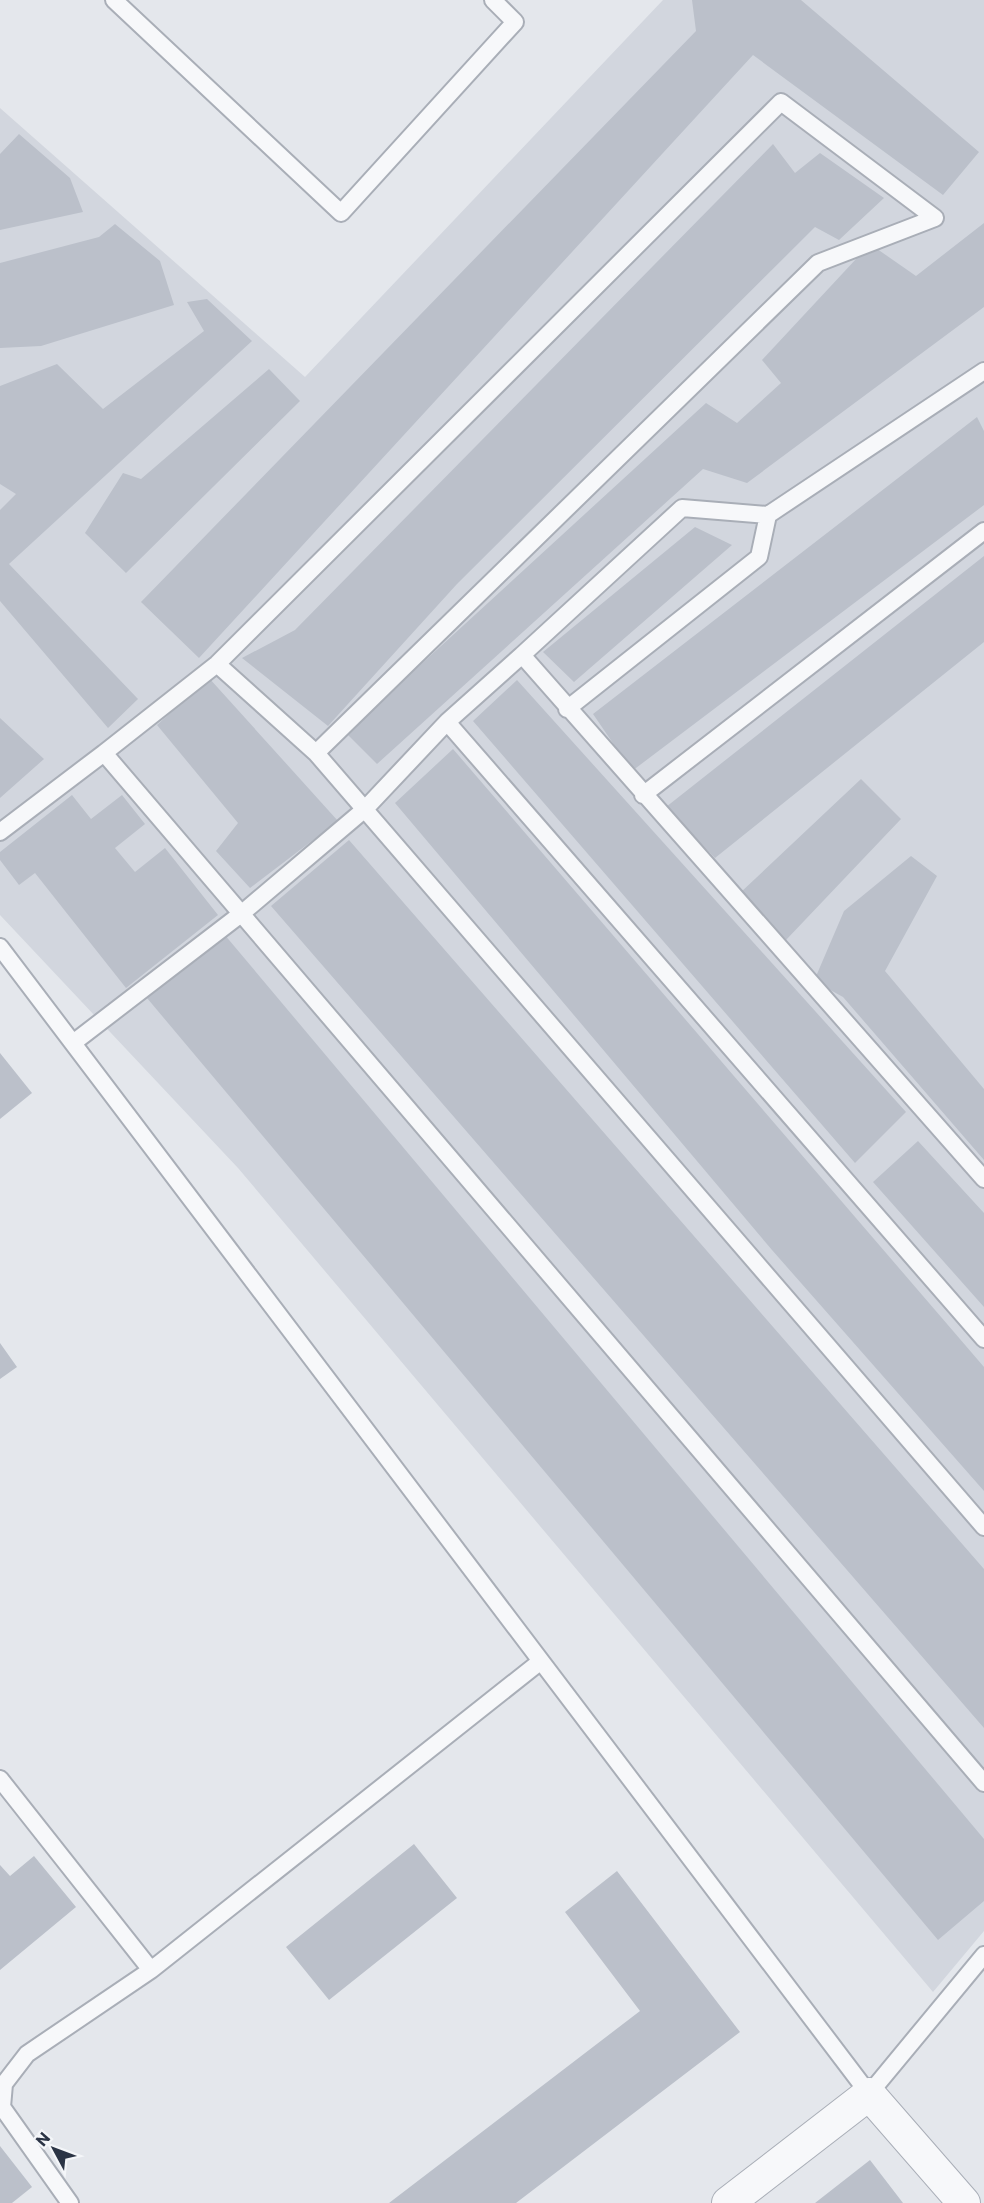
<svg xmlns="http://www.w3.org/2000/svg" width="984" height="2203" font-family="Commissioner,sans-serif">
	<rect width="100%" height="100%" fill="#e4e7ec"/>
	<path fill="#d2d6de" d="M663,0H984V1931L933,1992L238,1168L0,915V108L305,377Z"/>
	<path fill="#bbc0ca" d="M692,0H801L979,152L943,195L753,55L199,658L141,602L696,31Z
		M19,134L70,178L83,212L0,230V154Z
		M773,144L795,173L820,153L884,198L839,240L815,227L457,584L328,726L242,658L295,630Z
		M984,223V307L747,483L703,469L377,764L346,733L706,403L737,423L781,383L762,360L870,244L916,276Z
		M115,224L160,261L174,305L41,346L0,348V263L99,237Z
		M207,299L252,341L9,564L138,699L108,728L0,601V510L16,494L0,484V386L57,364L103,409L204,331L187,302Z
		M269,369L300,401L126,573L85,533L123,473L141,479Z
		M977,417L984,431V505L632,771L593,714Z
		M695,527L732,545L574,682L543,652Z
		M984,556V642L715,858L666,807Z
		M209,678L338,821L250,888L216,851L238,823L157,725Z
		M517,680L906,1112L855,1163L473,721Z
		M0,718L44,759L0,798Z
		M453,749L984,1367V1491L772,1250L395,803Z
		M861,779L901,819L786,940L740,893Z
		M72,795L91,819L122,795L145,824L115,848L135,872L165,848L218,915L126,988L35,873L19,885L0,860V852Z
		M349,840L984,1569V1728L271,906Z
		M911,856L937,876L885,971L984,1089V1160L843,997L814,981L844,911Z
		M224,934L984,1839V1901L938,1940L147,998Z
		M0,1053L32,1093L0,1119Z
		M918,1141L984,1213V1307L873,1182Z
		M0,1343L17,1367L0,1379Z
		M414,1844L457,1898L329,2000L286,1947Z
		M34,1856L76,1907L0,1970V1865L10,1876Z
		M617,1871L740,2032L516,2203H389L640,2011L565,1912Z
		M0,2146L32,2187L12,2203H0Z
		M870,2160L903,2203H815Z"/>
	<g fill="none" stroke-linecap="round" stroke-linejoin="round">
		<g stroke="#a9aeb7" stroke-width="20">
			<path id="service" d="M114,0L341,213L515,22L493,0
				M522,655L682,508L768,515
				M217,664L316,753L984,1527
				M567,709L759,557L768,515L984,371
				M447,722L522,655L984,1179
				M104,753L217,664L781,102L935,218L818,263L316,753
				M643,795L984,531
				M0,832L104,753L984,1783
				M0,947L869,2094L984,1955
				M73,1043L241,914L365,809L447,722L984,1339
				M0,1779L151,1970
				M70,2203L2,2107L4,2084L27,2054L151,1970L541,1661"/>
		</g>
		<g stroke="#a9aeb7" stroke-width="34">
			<path id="minor" d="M728,2203L869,2094L964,2203"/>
		</g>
		<use href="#service" stroke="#f7f8fa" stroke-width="16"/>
		<use href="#minor" stroke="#f7f8fa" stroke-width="32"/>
	</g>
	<g transform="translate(54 2149) rotate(311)" stroke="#f4f6f9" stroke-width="4.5" paint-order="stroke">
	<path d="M0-4.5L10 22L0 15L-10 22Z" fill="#2b3445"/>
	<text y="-9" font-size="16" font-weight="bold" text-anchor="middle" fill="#2b3445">N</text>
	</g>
</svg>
